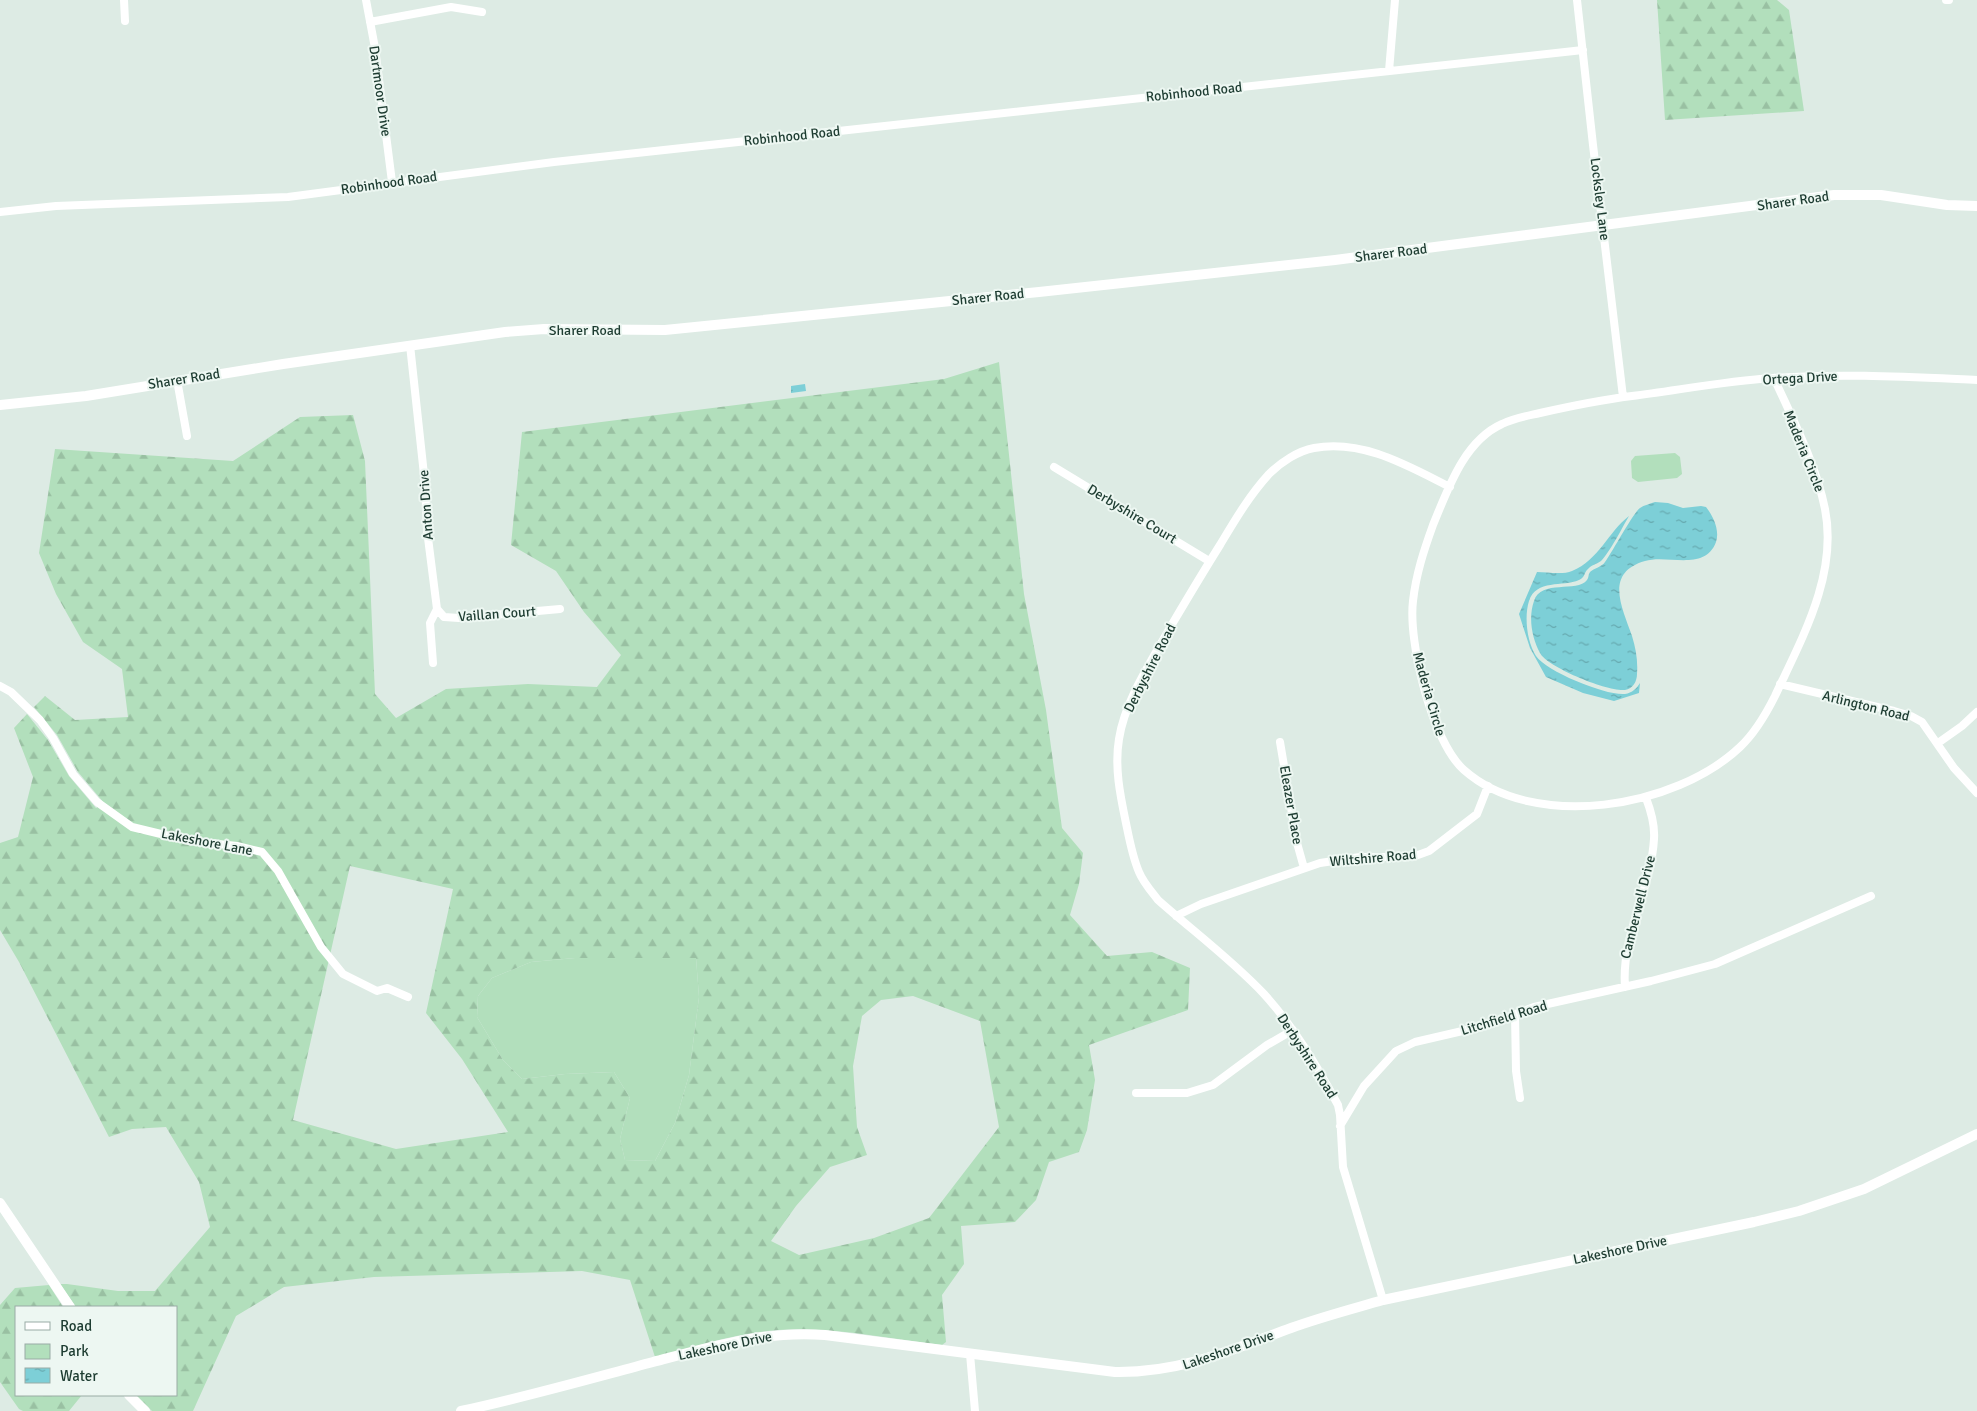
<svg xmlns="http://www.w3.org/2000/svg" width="1977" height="1411" font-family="Signika,sans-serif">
	<defs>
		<pattern id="forest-firs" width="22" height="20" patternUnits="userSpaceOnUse" patternTransform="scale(1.25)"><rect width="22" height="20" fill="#b2dfbc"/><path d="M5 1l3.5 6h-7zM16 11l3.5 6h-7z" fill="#99c0a2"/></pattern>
		<pattern id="water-ripples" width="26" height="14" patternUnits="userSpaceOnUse" patternTransform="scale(1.25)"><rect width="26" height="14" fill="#7dcfd7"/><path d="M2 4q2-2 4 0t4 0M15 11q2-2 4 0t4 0" fill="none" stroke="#66a9af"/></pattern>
	</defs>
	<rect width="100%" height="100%" fill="#ddebe4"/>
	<path fill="#b2dfbc" d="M1675,453L1680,457L1682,474L1677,478L1638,482L1632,478L1631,461L1635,456Z
		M575,958H696L699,997L689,1075L675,1123L655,1161L625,1160L620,1139L630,1098L614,1072L565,1074L522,1079L503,1060L477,1017L478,996L492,978L531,962Z"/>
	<path fill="url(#forest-firs)" fill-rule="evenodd" d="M1657,0H1777L1789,10L1804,111L1665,120Z
		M999,362L1024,594L1046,710L1062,828L1083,853L1079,884L1070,915L1107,956L1152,952L1190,968L1188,1010L1089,1045L1095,1080L1087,1130L1079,1152L1049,1162L1036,1200L1015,1222L961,1226L964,1264L942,1295L946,1342L942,1345C889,1339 831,1326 778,1330C737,1333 696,1346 655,1357L630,1280L582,1271L374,1277L284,1287L236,1316L193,1411H152L135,1395H176V1307H76L60,1284H67L118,1291H155L210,1227L199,1182L166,1127L132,1129L109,1137L19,962L0,930V843L18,837L33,777L14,728L27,714L48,740L69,776L96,808L104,803L78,772L57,735L34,707L45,696L75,720L128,717L122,669L83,642L56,594L39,553L55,449L233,461L300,417L353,415L365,461L375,694L396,718L446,689L528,684L597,687L621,655L584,612L556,571L511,545L522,432L944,379ZM350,866L453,889L426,1013L462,1059L508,1132L396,1149L293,1120ZM575,958H696L699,997L689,1075L675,1123L655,1161L625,1160L620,1139L630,1098L614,1072L565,1074L522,1079L503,1060L477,1017L478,996L492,978L531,962ZM913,996L980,1021L999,1127L929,1218L874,1238L799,1255L771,1241L796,1206L830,1167L867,1155L857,1127L853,1066L862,1016L881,1000Z
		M49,1285L63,1307H16V1395H82L69,1411H23L19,1409L0,1382V1305L15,1288Z"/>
	<path fill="url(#water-ripples)" d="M805,384L806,391L791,393V386Z
		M1655,502L1668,503L1683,508L1701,506L1706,507C1713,516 1720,530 1716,542C1705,572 1667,554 1645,561C1603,573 1623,609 1632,636C1636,649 1638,661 1637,674C1637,681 1633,689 1625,690C1608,692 1547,667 1540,653C1532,638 1528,618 1534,601C1541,579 1577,593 1587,580C1589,577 1588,575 1590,572C1594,568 1602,567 1605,562C1613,551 1633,513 1640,508C1644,505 1650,504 1655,502Z
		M1629,516C1622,528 1610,552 1601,561C1597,564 1591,565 1588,569C1584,572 1585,578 1579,580C1563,587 1536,579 1529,601C1524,617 1527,642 1536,656C1547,672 1607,696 1625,694C1632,693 1637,688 1640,683L1639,693L1614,701L1583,693L1546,677L1530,648L1519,614L1537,572C1547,572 1563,575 1572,571C1599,560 1608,532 1629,516Z"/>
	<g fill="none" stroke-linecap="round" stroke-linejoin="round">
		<path stroke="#fff" stroke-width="8" d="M124,0L125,21
			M366,0L375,48L392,182
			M1577,0L1593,145L1623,397
			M1946,0H1949
			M370,22L451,7L482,12
			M1389,71L1395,0
			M0,212L56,206L288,197L554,162L1583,50
			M410,345L425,484L427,530L437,609L430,623L433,663
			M1774,378C1793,420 1816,464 1825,509C1838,575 1802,638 1775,696C1766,714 1755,733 1740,747C1676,808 1534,832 1464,770C1432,742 1408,642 1413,601C1416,574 1424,550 1433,525C1448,489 1464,441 1502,424C1514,418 1527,416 1540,413C1571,406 1601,400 1632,396C1679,390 1726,381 1773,378C1841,373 1909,377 1977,380
			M177,380L187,436
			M1054,467L1209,561
			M437,609L444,617L459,618L560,609
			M1780,684L1894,711L1911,716L1922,722L1954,768L1977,793
			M0,686L11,692L40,720L53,738L73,774L97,802L132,827L190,841L237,846L262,852L278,871L321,947L343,974L377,991L387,988L408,997
			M1280,742L1297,843L1304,868
			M1938,743L1962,726L1977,712
			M1176,916L1201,904L1320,863L1360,857H1406L1418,855L1429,851L1477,814L1488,786
			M1625,987C1621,935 1651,890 1654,839C1655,825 1651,811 1646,798
			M1515,1014L1516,1071L1520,1098
			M1136,1093H1187L1213,1085L1267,1045L1293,1030
			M1340,1126L1364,1086L1396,1051L1415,1042L1484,1026L1534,1007L1651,981L1715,964L1871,896
			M1383,1300L1343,1167L1340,1115L1338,1105C1317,1066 1294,1027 1264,994C1232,960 1193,931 1158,900C1151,891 1143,882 1139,872C1133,858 1130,843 1127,828C1121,799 1114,769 1119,739C1125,700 1152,660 1171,626C1187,599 1203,572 1220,545C1235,520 1249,496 1269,474C1281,462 1298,451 1314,448C1363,439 1408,466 1450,487
			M970,1354L975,1411"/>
		<path stroke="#fff" stroke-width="10" d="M0,405L86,396L283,364L505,332L544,329L665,330L1039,292L1335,260L1834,195H1881L1947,205L1977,206
			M0,1203L70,1307
			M129,1395L145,1411
			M461,1411C526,1397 589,1379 653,1362C710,1347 766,1330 825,1335L1115,1372C1181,1373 1231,1350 1291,1328C1321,1317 1352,1309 1383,1300L1754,1222L1799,1211L1864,1189L1977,1134"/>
	</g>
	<g text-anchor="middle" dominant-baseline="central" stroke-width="4" stroke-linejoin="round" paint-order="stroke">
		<g font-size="14" fill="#1d3c31" stroke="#edf7f2">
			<text transform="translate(380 91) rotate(82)">Dartmoor Drive</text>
			<text transform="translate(1194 92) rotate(-6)">Robinhood Road</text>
			<text transform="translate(792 136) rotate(-6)">Robinhood Road</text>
			<text transform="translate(389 183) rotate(-8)">Robinhood Road</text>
			<text transform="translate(1600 199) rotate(83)">Locksley Lane</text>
			<text transform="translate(1793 201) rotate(-8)">Sharer Road</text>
			<text transform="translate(1391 253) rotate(-7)">Sharer Road</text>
			<text transform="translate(988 297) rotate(-6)">Sharer Road</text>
			<text x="585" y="330">Sharer Road</text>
			<text transform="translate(1800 378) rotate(-3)">Ortega Drive</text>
			<text transform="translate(184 379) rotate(-9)">Sharer Road</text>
			<text transform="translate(1804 451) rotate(68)">Maderia Circle</text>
			<text transform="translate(426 505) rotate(-94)">Anton Drive</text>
			<text transform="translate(1132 514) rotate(31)">Derbyshire Court</text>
			<text transform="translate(497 614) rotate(-4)">Vaillan Court</text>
			<text transform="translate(1150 668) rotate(-63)">Derbyshire Road</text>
			<text transform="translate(1429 694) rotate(74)">Maderia Circle</text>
			<text transform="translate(1866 706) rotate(14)">Arlington Road</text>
			<text transform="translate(1291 805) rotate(80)">Eleazer Place</text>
			<text transform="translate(207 842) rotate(11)">Lakeshore Lane</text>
			<text transform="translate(1373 858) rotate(-5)">Wiltshire Road</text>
			<text transform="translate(1638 907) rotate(-76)">Camberwell Drive</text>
			<text transform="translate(1504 1018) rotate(-17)">Litchfield Road</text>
			<text transform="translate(1307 1056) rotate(57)">Derbyshire Road</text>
			<text transform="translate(1620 1250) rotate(-12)">Lakeshore Drive</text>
			<text transform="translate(725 1346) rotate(-12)">Lakeshore Drive</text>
			<text transform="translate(1228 1350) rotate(-19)">Lakeshore Drive</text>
		</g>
	</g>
	<rect x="15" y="1306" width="162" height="90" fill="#edf7f2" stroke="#9aaca5"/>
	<rect x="25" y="1322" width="25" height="8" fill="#ffffff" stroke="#9aaca5"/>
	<text x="60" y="1331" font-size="15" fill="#1d3c31">Road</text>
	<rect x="25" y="1344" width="25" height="15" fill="#b2dfbc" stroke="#9aaca5"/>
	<text x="60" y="1356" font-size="15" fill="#1d3c31">Park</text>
	<rect x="25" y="1368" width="25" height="15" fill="url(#water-ripples)" stroke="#9aaca5"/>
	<text x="60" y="1381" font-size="15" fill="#1d3c31">Water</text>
</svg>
